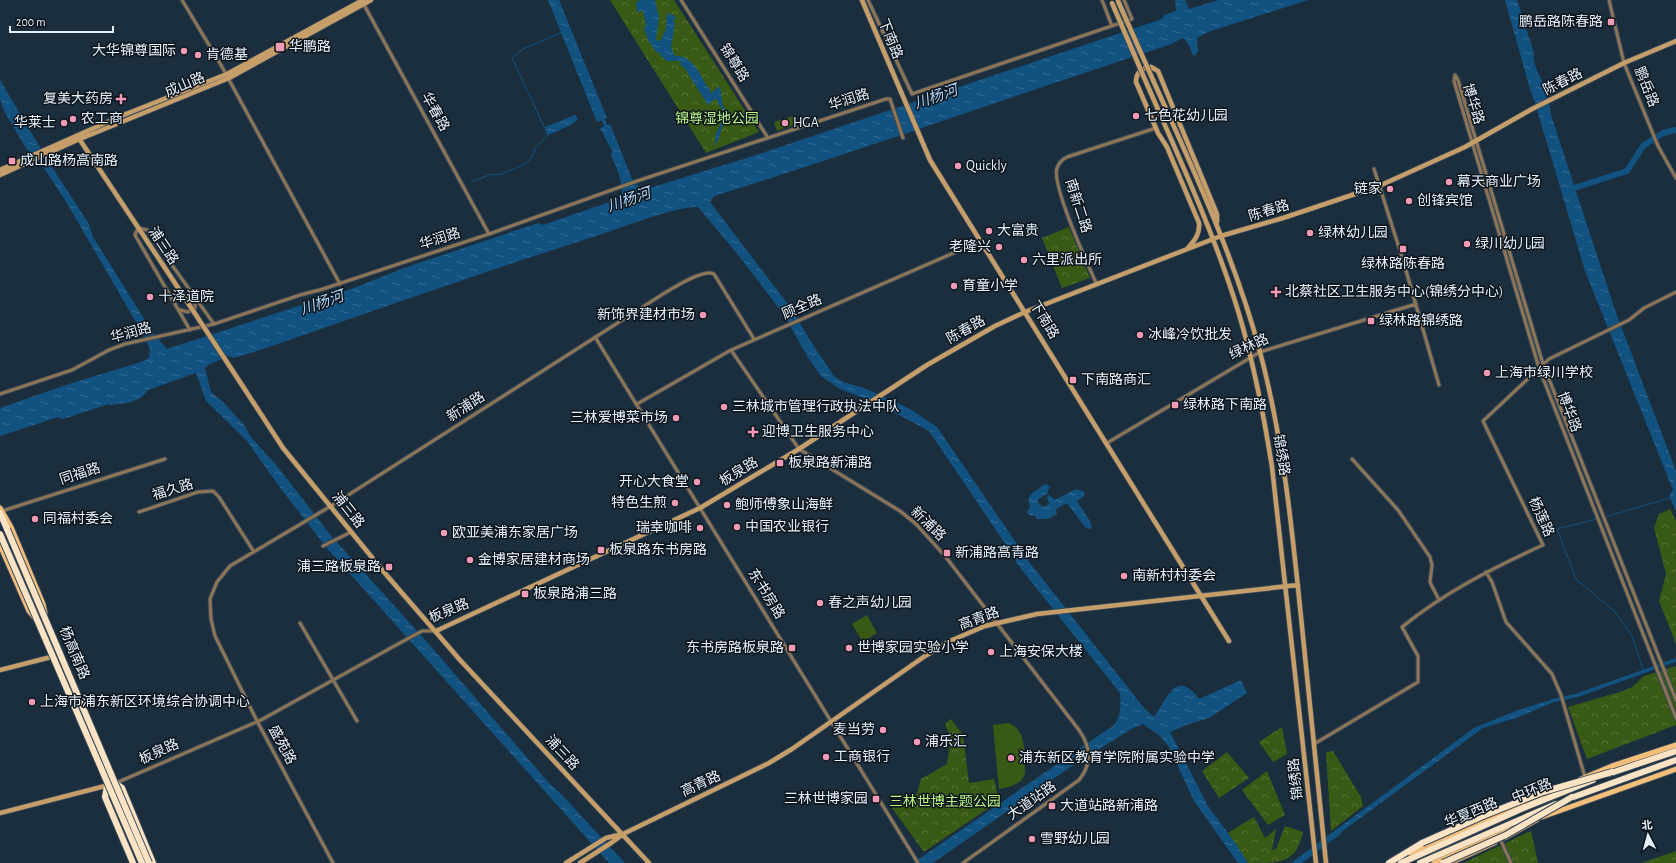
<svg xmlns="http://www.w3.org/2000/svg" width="1676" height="863" font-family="'Alegreya Sans','Noto Sans SC',sans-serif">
	<defs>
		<pattern id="forest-crowns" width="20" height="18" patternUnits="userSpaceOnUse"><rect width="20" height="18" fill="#395a14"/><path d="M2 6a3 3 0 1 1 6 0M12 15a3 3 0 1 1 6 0" fill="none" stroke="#567237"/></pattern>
		<pattern id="water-ripples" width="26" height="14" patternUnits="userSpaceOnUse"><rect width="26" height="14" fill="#125281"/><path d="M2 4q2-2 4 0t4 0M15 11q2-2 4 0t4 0" fill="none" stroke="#346b94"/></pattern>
	</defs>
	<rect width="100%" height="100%" fill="#1b2e3e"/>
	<path fill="url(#forest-crowns)" d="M610,0H674L759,132L706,153Z
		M1069,227L1090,278L1062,288L1042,238Z
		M1670,509L1676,521V644L1659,601L1666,574L1654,528L1659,514Z
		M1676,666V725L1587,759L1568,707L1623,691L1632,687L1644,676Z
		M951,719L963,735L969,783L994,779L999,801L924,852L892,808L917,794L921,779L947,764L951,739L945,724Z
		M1282,727L1287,754L1273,762L1259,742Z
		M1333,751L1361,797L1363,806L1331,831L1326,752Z
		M1227,752L1249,778L1219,798L1202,771Z
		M1267,771L1285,815L1268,825L1242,790Z
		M1254,817L1265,838L1276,829L1272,850L1276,849L1285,826L1303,832C1296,863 1282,863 1248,863L1228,833Z
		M1531,831L1538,863H1463Z
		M1676,851V863H1642Z"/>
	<path fill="#395a14" d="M793,116L795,125L777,131L774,122Z
		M867,615L877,633L863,642L852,624Z
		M1008,723C1028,729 1024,757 1025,773C1022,785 1009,787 999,789L993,725Z"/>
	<path fill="url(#water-ripples)" d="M548,0H559L607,118L597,122Z
		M640,0H655L659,18L656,39L658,41L661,40L666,29L667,12L671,18L670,12L677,19H674L673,22L675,23L671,48L675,56C693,55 700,75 708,88L710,87V94L720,86L723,107L730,112L725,116L719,138L714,147L716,134L722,121L720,115L725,113L719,105L717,99L713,100L708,105L684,67L681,66L680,61H667L660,55L661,53L656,52L648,40L644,28L646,25L643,11L637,12L636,3Z
		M1175,0H1185L1189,9L1219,0H1308L1208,32L1197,38L1198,51L1194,57L1187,42L1183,38L1169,45C1017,94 867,149 714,196L710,202L793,311L809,339L834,376L843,382L864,388L910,409L937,427L1030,563L1144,708L1154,717C1166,701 1176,667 1199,699L1241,680L1247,693L1209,718L1189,724L1170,732L1208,806L1236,844L1248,863H1238L1194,801L1169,747L1160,736L1143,724L1133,728L1072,766L933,863H913L1114,725C1121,716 1121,704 1120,693L1018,565L1008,548L929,431L877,403L840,389L821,376L807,356L785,316L739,256L698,207C677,206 620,228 596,236C482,272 368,313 254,352L233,358L229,356L210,364L205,368L211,392L223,402L245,426L250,436L277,466L333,538L427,642L549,783L562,795L625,863H609L326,547L281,489L247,441L206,401L196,373L148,390C140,403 125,403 111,405L109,404L63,419L58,417L0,436V408L72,383L141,362L149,358L150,349L144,336L68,205L44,168L26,148L4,111L0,100V80L50,164L89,224L93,237L153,333L167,349L354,288L404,268L538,223L543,225L621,198C625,186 616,166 611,155L612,151L600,128L610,124L632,179L639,187H653L750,157L1162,19L1164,15L1176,11Z
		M1505,0H1517L1534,53C1532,66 1541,77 1546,89C1548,97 1550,106 1551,115L1616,313L1676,471V511L1669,496L1673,490L1585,271L1535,103L1530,89Z
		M575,115L578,119L571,125L548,135L545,127Z
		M1045,484L1050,486L1047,494L1038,499L1039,504L1043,507L1049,504L1047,497L1049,495L1055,500L1076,489L1085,492L1084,496L1077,501L1090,521L1092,528L1089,529L1085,527L1067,503L1056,509L1057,514L1048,519H1037L1035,515L1030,516L1027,512L1030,507L1028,500L1031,494Z
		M1560,697L1561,699L1519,717L1483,728L1299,863H1291L1474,728L1518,710Z"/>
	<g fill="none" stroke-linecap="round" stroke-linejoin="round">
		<path stroke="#125281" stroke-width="1" d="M471,182L489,175L502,174L525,164L531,159L536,147L548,135L512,58L523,49L563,32
			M1605,517L1670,498
			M1597,519L1557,529L1576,579L1615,612L1632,636L1644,672"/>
		<path stroke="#125281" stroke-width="3.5" d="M602,116L607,129
			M1556,700L1578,695L1676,660
			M1299,863L1339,833"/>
		<path stroke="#125281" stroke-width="6" d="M1568,190L1627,171L1643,146L1663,133L1676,130"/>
		<g stroke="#374959" stroke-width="5">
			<path id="street" d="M182,0L221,65L340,284
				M681,0L768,138
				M868,0L912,94L1132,19L1124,0
				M1102,0L1112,26
				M1609,0L1624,63L1658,146L1676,178
				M363,3L489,234
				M1455,75L1454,81L1539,368L1676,718
				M1455,75L1458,80L1543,364L1676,700
				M1374,169L1403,260L1439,385
				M1097,285C1088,265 1051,185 1057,168C1059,163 1063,159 1067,157L1156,128
				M180,310L188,312L195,308V301
				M190,330L135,235L138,228L147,230L214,324
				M595,337L918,863
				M731,350L799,449L900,511L916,524L945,556L1079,730C1091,747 1092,764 1079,780L963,863
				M0,394L72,370L109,350L125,344L214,324L300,295L323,289L489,234L637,181L886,99H890L903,138
				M637,404L731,350L981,241
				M1107,443L1260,352L1416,304
				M1352,459L1398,510L1430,557L1432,565L1430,582L1439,600
				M2,511L165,459
				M139,512L198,492L213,491L219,497L254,552
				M323,546L351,532
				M1486,572L1492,582L1506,622L1552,674L1561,695L1585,777
				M300,623L357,721
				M1314,744L1418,682V656L1402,627C1445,592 1493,568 1543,545L1483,421L1549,359L1629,320L1644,308L1676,292
				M116,783L261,720L398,644L422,631H434
				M1501,841L1511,863
				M333,863L257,721L215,636L211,619L210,599L217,582L230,566L331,506L663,294C673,288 704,268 714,274L754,339"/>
		</g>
		<g stroke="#374959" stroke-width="6">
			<path id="secondary" d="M862,0L930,160L1229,641
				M1153,80C1193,169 1235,258 1260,352C1283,438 1292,528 1301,617C1309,699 1318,781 1326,863
				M1146,82C1177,153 1210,224 1234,298C1252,353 1263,410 1272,467L1316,863
				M78,137L163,265
				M0,170L121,116L227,74L363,0
				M0,175L75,141L229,78L371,0
				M1188,248C1195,240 1200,234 1199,223L1167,147L1158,133L1136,82C1136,72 1142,68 1151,67L1158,71L1217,214V222
				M240,382L283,448L383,571L460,660L649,863
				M436,631L700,508L799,449L927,365L995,326L1025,312L1221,236L1283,218L1379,186L1465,147L1532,109L1624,63L1676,41
				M0,670L51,657
				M0,813L109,785
				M1505,838L1537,820
				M566,863L606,838L623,834L769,763L792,749L925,656L950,641L985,626L1037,614L1298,585
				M580,863L611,843L622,835
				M1451,863L1495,843"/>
		</g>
		<g stroke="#374959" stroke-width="7">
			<path id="primary" d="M0,508L11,527L43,604L45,613
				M0,545L29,611L34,617
				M1581,779L1612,766L1676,745
				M1542,817L1676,769
				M1410,853L1542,795
				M1434,863L1510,830"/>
		</g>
		<g stroke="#374959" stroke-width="8">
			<path id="highway" d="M0,513L7,529
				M1608,774L1676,751
				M115,783L122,788L153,863
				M107,786L105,797L133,863
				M1568,799L1676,760
				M1389,863L1422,843
				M1401,863L1521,809L1593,780
				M1420,863L1556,804"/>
		</g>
		<use href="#street" stroke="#8e7555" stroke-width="3"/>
		<use href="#secondary" stroke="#c69e6a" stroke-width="4.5"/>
		<use href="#primary" stroke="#f2be79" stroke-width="5"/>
		<use href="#highway" stroke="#fce3c4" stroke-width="6"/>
		<g stroke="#374959" stroke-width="6" stroke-linecap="butt">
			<path id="secondary-bridge" d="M1118,1L1153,80
				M1112,3L1146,82
				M163,265L240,382"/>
		</g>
		<g stroke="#374959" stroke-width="8" stroke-linecap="butt">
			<path id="highway-bridge" d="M7,529L149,863
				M0,534L142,863
				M1422,843L1483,816L1543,792L1612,772
				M1443,863L1506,835L1572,797"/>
		</g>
		<use href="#secondary-bridge" stroke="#c69e6a" stroke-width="4.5"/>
		<use href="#highway-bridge" stroke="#fce3c4" stroke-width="6"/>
	</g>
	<g fill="#f09ab5" stroke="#0d151c" stroke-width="1.5">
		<rect x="1607" y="18" width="8" height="8" rx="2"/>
		<rect x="275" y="42" width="10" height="10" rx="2"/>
		<circle cx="184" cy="51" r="4"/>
		<circle cx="198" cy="55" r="4"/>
		<path d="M119 93h4v4h4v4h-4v4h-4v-4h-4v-4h4z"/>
		<circle cx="1136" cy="116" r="4"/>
		<circle cx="73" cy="119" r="4"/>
		<circle cx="64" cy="123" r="4"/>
		<circle cx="785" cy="123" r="4"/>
		<rect x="8" y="157" width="8" height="8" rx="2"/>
		<circle cx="958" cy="166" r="4"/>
		<circle cx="1449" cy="182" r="4"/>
		<circle cx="1390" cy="189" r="4"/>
		<circle cx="1409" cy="201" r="4"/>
		<circle cx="989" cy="231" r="4"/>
		<circle cx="1310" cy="233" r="4"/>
		<circle cx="1467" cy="244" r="4"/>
		<circle cx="999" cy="247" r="4"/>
		<rect x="1399" y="245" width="8" height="8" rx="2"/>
		<circle cx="1024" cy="260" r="4"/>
		<circle cx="954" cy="286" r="4"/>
		<path d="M1274 286h4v4h4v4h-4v4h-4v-4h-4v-4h4z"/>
		<circle cx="150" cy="297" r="4"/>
		<circle cx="703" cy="315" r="4"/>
		<rect x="1367" y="317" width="8" height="8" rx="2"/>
		<circle cx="1140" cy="335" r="4"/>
		<circle cx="1487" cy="373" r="4"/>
		<rect x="1069" y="376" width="8" height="8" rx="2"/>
		<rect x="1171" y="401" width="8" height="8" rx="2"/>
		<circle cx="724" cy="407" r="4"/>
		<circle cx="676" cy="418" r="4"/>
		<path d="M751 426h4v4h4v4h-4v4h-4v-4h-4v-4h4z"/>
		<rect x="776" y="459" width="8" height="8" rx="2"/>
		<circle cx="697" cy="482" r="4"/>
		<circle cx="675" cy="503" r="4"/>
		<circle cx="727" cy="505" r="4"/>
		<circle cx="35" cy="519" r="4"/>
		<circle cx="737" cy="527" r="4"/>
		<circle cx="700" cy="528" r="4"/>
		<circle cx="444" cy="533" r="4"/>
		<rect x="597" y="546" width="8" height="8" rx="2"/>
		<rect x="943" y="549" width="8" height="8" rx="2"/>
		<circle cx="470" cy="560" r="4"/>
		<rect x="385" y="563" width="8" height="8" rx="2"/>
		<circle cx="1124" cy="576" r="4"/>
		<rect x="521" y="590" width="8" height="8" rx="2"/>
		<circle cx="820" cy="603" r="4"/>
		<rect x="788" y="644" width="8" height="8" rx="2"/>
		<circle cx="849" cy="648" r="4"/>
		<circle cx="991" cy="652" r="4"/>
		<circle cx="32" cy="702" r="4"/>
		<circle cx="883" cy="730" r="4"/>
		<circle cx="917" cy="742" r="4"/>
		<circle cx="826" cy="757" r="4"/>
		<circle cx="1011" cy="758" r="4"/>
		<rect x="872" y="795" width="8" height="8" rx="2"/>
		<rect x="1048" y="802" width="8" height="8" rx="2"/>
		<circle cx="1032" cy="839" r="4"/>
	</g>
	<g text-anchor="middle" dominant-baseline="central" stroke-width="3" stroke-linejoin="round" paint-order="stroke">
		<g font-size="14" fill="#e6f1fc" stroke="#0d151c" text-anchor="start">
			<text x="1603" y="22" text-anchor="end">鹏岳路陈春路</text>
			<text x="289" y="47">华鹏路</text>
			<text x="176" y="51" text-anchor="end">大华锦尊国际</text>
			<text x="206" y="55">肯德基</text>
			<text x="113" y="99" text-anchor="end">复美大药房</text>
			<text x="1144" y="116">七色花幼儿园</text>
			<text x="81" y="119">农工商</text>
			<text x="56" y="123" text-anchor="end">华莱士</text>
			<text x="793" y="123">HGA</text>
			<text x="20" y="161">成山路杨高南路</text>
			<text x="966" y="166">Quickly</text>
			<text x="1457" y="182">幕天商业广场</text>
			<text x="1382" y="189" text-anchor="end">链家</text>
			<text x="1417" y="201">创锋宾馆</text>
			<text x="997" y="231">大富贵</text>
			<text x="1318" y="233">绿林幼儿园</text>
			<text x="1475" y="244">绿川幼儿园</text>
			<text x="991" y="247" text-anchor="end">老隆兴</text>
			<text x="1032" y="260">六里派出所</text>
			<text x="1403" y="264" text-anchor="middle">绿林路陈春路</text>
			<text x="962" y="286">育童小学</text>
			<text x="1285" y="292">北蔡社区卫生服务中心(锦绣分中心)</text>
			<text x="158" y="297">十泽道院</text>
			<text x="695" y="315" text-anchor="end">新饰界建材市场</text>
			<text x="1379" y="321">绿林路锦绣路</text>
			<text x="1148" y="335">冰峰冷饮批发</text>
			<text x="1495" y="373">上海市绿川学校</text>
			<text x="1081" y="380">下南路商汇</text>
			<text x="1183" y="405">绿林路下南路</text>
			<text x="732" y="407">三林城市管理行政执法中队</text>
			<text x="668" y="418" text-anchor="end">三林爱博菜市场</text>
			<text x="762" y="432">迎博卫生服务中心</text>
			<text x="788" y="463">板泉路新浦路</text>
			<text x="689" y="482" text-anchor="end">开心大食堂</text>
			<text x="667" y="503" text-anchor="end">特色生煎</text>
			<text x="735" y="505">鲍师傅象山海鲜</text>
			<text x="43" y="519">同福村委会</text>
			<text x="745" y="527">中国农业银行</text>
			<text x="692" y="528" text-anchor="end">瑞幸咖啡</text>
			<text x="452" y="533">欧亚美浦东家居广场</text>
			<text x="609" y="550">板泉路东书房路</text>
			<text x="955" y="553">新浦路高青路</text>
			<text x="478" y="560">金博家居建材商场</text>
			<text x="381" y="567" text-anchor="end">浦三路板泉路</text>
			<text x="1132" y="576">南新村村委会</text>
			<text x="533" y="594">板泉路浦三路</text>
			<text x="828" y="603">春之声幼儿园</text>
			<text x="784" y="648" text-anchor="end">东书房路板泉路</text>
			<text x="857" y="648">世博家园实验小学</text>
			<text x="999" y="652">上海安保大楼</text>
			<text x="40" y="702">上海市浦东新区环境综合协调中心</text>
			<text x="875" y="730" text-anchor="end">麦当劳</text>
			<text x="925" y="742">浦乐汇</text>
			<text x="834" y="757">工商银行</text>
			<text x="1019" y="758">浦东新区教育学院附属实验中学</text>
			<text x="868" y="799" text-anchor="end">三林世博家园</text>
			<text x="1060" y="806">大道站路新浦路</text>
			<text x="1040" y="839">雪野幼儿园</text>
		</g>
		<g font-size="14" fill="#e6f1fc" stroke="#0d151c">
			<text transform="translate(890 39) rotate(68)">下南路</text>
			<text transform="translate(734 63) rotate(58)">锦尊路</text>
			<text transform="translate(1563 82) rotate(-27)">陈春路</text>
			<text transform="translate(185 85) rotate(-23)">成山路</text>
			<text transform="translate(1646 87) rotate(68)">鹏岳路</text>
			<text transform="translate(849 100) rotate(-18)">华润路</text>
			<text transform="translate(1473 104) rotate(73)">博华路</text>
			<text transform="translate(435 112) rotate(61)">华春路</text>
			<text transform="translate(1078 206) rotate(72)">南新二路</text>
			<text transform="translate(1269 211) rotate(-17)">陈春路</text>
			<text transform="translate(440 239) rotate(-18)">华润路</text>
			<text transform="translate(163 246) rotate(56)">浦三路</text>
			<text transform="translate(802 307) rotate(-23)">顾全路</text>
			<text transform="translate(1044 320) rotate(58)">下南路</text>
			<text transform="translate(966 330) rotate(-29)">陈春路</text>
			<text transform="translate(131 333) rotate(-15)">华润路</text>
			<text transform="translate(1249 347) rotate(-25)">绿林路</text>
			<text transform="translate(466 407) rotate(-33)">新浦路</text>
			<text transform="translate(1569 412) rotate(69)">博华路</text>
			<text transform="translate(1281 455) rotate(81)">锦绣路</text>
			<text transform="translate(739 472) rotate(-31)">板泉路</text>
			<text transform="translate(80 474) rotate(-18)">同福路</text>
			<text transform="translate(173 490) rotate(-17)">福久路</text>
			<text transform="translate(348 510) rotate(51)">浦三路</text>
			<text transform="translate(1541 517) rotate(66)">杨莲路</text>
			<text transform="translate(928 524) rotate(44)">新浦路</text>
			<text transform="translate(766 594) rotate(58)">东书房路</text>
			<text transform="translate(449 611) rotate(-22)">板泉路</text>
			<text transform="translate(979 619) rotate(-20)">高青路</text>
			<text transform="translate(74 653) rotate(67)">杨高南路</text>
			<text transform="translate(282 745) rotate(62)">盛苑路</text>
			<text transform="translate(159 752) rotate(-24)">板泉路</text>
			<text transform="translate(562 753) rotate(47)">浦三路</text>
			<text transform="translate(1296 779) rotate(-96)">锦绣路</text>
			<text transform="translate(701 784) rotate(-25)">高青路</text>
			<text transform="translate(1532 791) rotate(-22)">中环路</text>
			<text transform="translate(1032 801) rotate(-35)">大道站路</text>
			<text transform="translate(1471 813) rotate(-23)">华夏西路</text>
		</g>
		<g font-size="14" fill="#b9f384" stroke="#0d151c">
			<text x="717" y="119">锦尊湿地公园</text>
			<text x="945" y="802">三林世博主题公园</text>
		</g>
		<g font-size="15" font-style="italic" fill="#abd0f2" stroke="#0d151c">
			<text transform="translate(936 97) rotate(-19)">川杨河</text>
			<text transform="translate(629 200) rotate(-19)">川杨河</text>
			<text transform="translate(322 303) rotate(-19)">川杨河</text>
		</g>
	</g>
	<g transform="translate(1648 835) rotate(354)" stroke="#0d151c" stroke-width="3" paint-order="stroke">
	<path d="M0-3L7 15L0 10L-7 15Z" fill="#e6f1fc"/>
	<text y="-6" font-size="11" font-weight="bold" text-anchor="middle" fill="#e6f1fc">北</text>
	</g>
	<path d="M10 26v6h103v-6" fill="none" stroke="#e6f1fc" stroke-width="2"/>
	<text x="16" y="26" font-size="12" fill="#e6f1fc" stroke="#0d151c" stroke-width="3" paint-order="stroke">200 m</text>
</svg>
